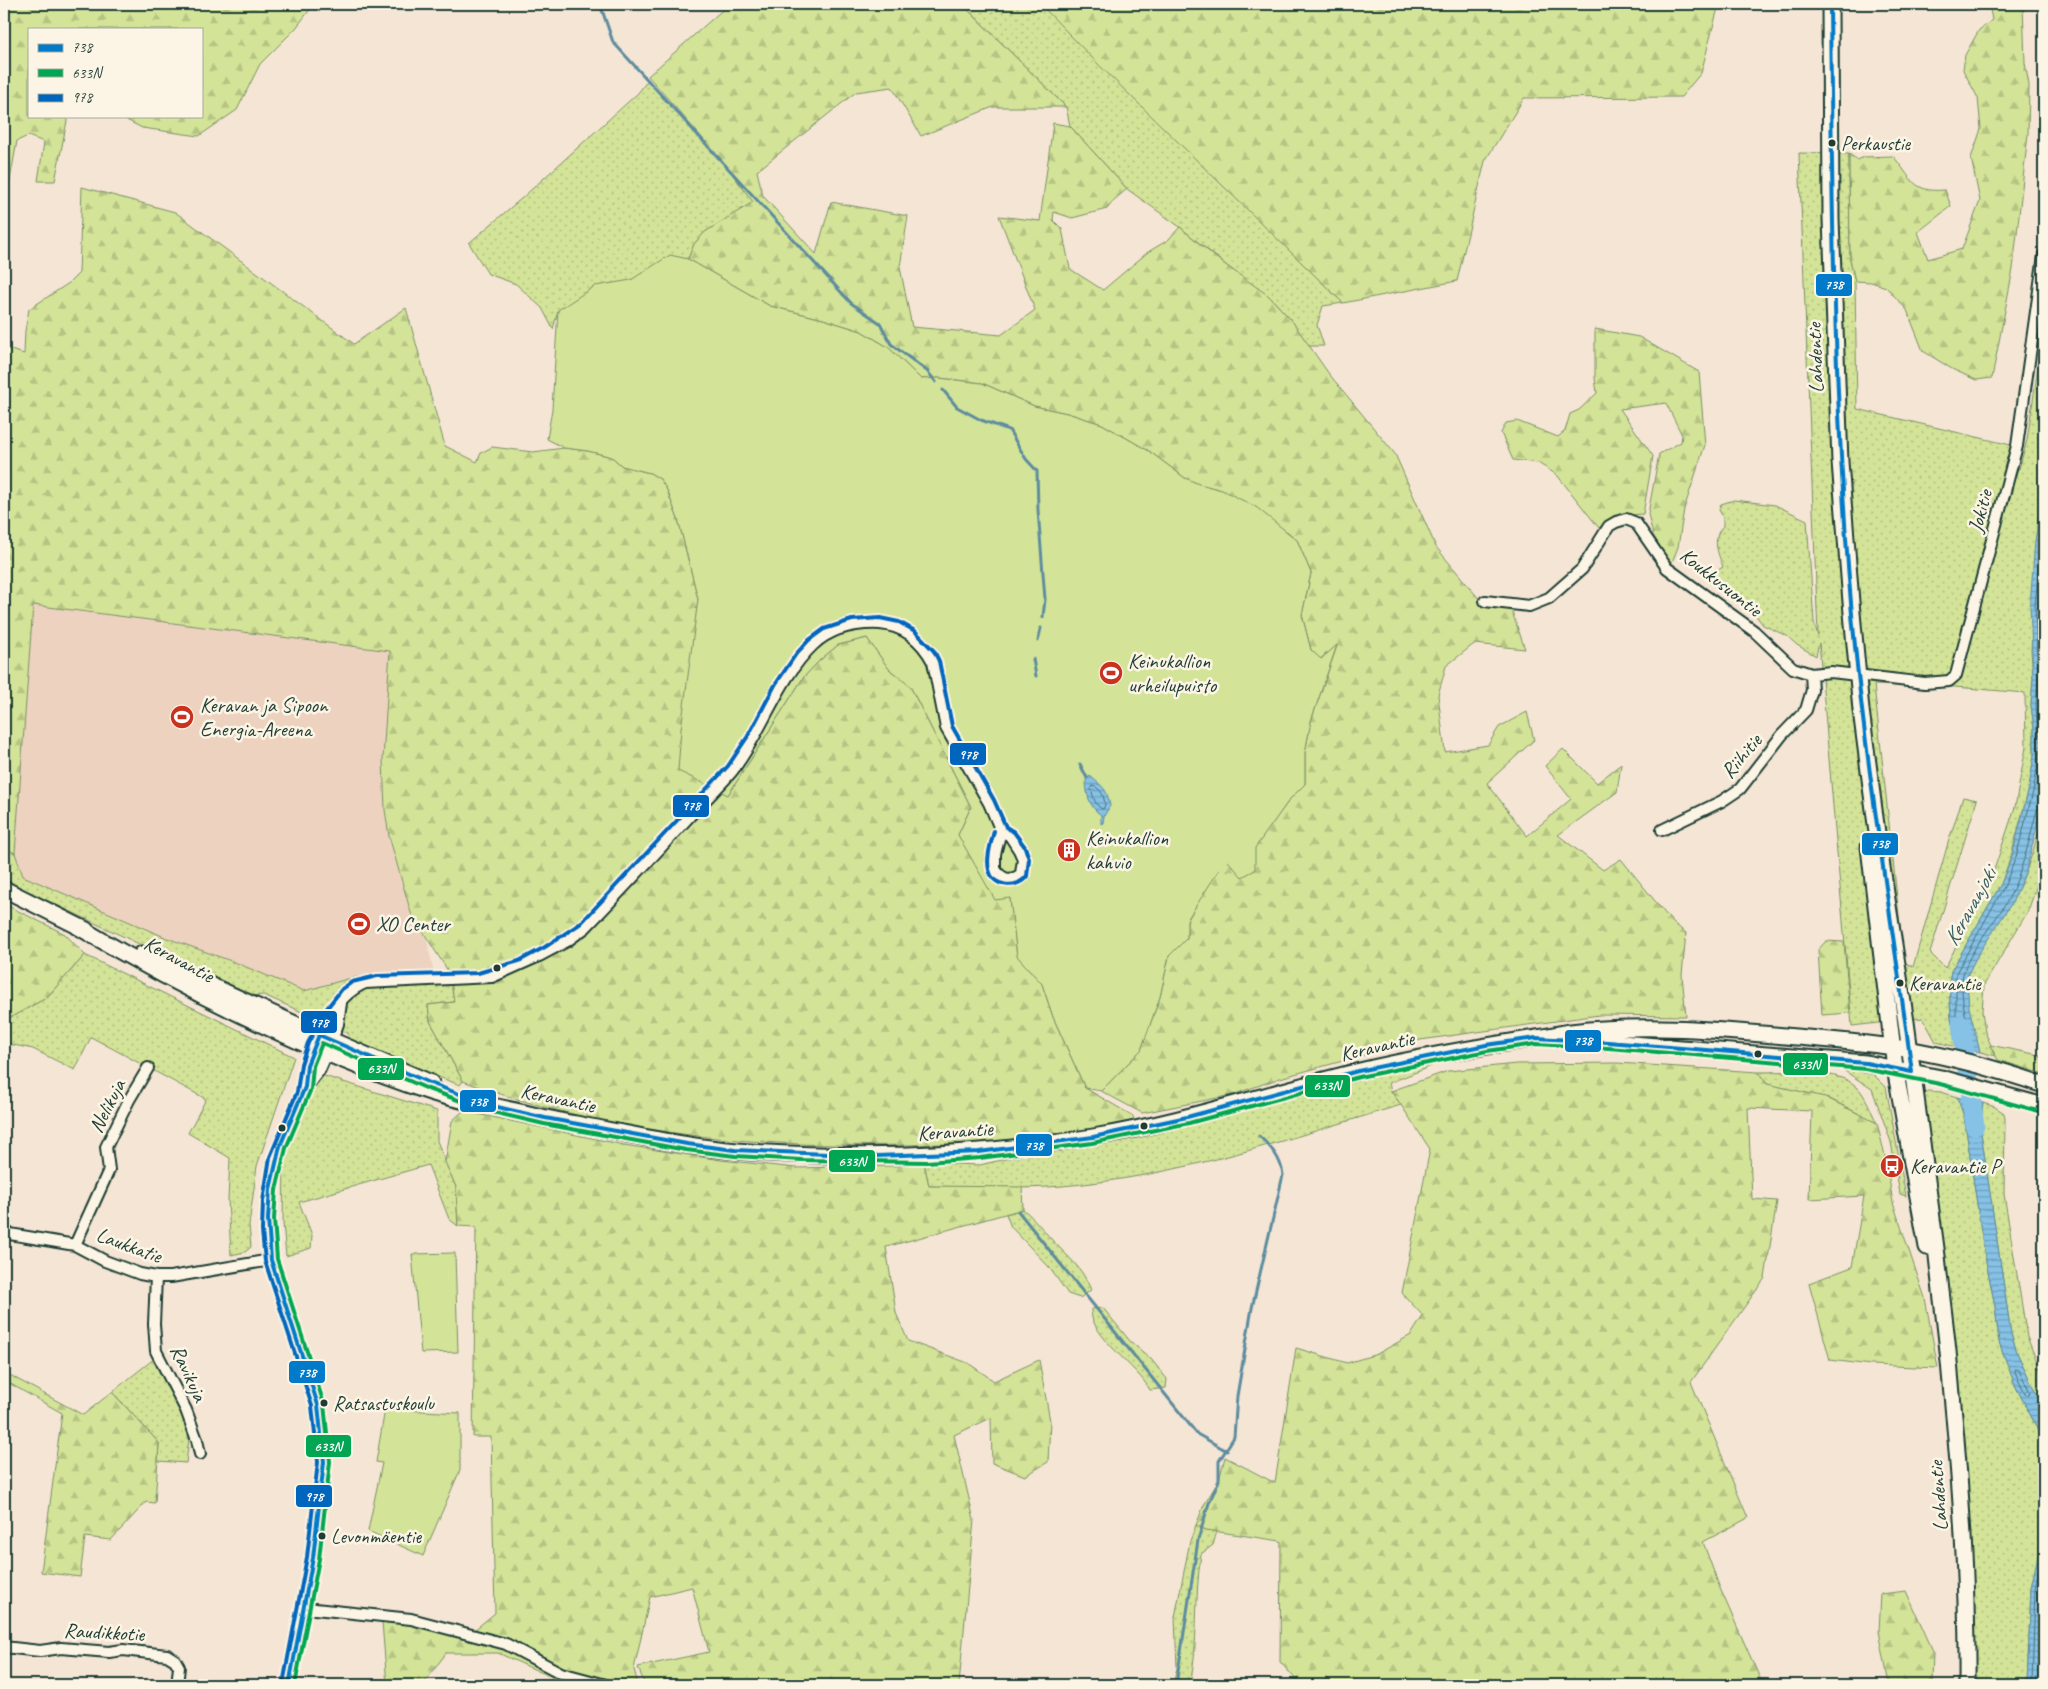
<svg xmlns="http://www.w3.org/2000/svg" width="2048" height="1689" font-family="Caveat,sans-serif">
	<defs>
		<pattern id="grass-dots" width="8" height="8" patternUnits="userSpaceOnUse" patternTransform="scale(1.25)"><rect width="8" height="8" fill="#d3e397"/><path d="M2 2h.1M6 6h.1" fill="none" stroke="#b5c483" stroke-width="1.8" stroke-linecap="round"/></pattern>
		<pattern id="forest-firs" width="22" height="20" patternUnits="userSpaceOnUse" patternTransform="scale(1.25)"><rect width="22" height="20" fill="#d3e397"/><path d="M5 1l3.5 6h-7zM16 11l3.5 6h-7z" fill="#b5c483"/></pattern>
		<pattern id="water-rules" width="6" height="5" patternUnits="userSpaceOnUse" patternTransform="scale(1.25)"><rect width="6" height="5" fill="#86c1e6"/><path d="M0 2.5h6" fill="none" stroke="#6d9ebb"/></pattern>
	</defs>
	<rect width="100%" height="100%" fill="#f5e5d4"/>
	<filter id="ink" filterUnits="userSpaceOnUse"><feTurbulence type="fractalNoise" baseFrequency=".02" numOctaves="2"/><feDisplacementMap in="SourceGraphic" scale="10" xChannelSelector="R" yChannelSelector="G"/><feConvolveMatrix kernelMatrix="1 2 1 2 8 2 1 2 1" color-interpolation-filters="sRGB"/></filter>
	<g filter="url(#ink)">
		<path fill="#edd2bf" d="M33,605L391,651L383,759L385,810L389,836L411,913L427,940L434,974L378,973L351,978L304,991L234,962L167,938L23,876L15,853Z"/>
		<path fill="url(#grass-dots)" stroke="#799066" fill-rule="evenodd" d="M962,4H1044L1343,303L1323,306L1317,325L1324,346H1308L1292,321L1269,296L1245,281L1180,227L1127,189L1070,126L1066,107Z
			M2044,40V112C2039,88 2040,64 2044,40Z
			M648,80L728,168L754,202L705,232L694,244L688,259L680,258L678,269L558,310L553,329L542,308L516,284L488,274L469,243L522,198L638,93Z
			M1799,153L1849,154L1850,259L1855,281L1857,409L2011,445L2004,468L2019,469L2027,440L2044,327V481L2040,507L2031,650L2033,678L2031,705L2034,728V755L2029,788L2011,856L2001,884L1951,971L1949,984L1951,1018L1957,1047L1936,1042L1923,1018L1852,1026L1819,643L1816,656L1797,645L1787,636L1763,625L1751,609L1713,579L1716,571L1723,567C1718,553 1711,539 1723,526V517L1719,510L1721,504L1734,500L1775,505L1807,520L1814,622L1818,636ZM1874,685L1955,687L2025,693L2026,747L2015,807L1992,876L1945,968L1930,953L1977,800L1963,797L1948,843L1913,967L1904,962Z
			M2044,799V865L2028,911L1984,985L1982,1011L1985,1032L1996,1056L1980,1052C1974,1030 1965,1004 1967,981C1969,958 2001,922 2012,901C2028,873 2041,831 2044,799Z
			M4,848L15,853L23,876L167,938L234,962L304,991L351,978L378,973L450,974L454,1002L428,1005L430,1021L463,1081L460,1085L359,1047L351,1042L348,1033L264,995L249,996L4,880Z
			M85,955L294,1057L257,1166L249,1225L251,1247L245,1252L231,1255L228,1200L230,1158L188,1133L206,1099L91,1037L75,1070L33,1049L4,1043V1021L46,998Z
			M1437,1061L1439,1063L1389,1083L1391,1091L1401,1105C1290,1138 1179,1177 1062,1186C1018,1190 973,1187 929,1186L924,1163L980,1165L1027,1154L1102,1144L1164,1131L1388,1072Z
			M1840,1068L1874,1075L1886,1087L1906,1196L1900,1194L1891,1142L1872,1089Z
			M1758,1072C1784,1072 1836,1068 1856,1086C1866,1095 1871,1112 1877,1123L1828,1098L1767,1084Z
			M321,1075L437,1111V1141L456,1187L458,1226L449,1219L428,1165L299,1202L312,1235L311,1248L286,1256L283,1223L284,1162L301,1114Z
			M1927,1091L1941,1092L1957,1097L1964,1116L1984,1251L1995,1306L1999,1342L2015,1385L2036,1426L2044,1450V1504L2038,1556L2031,1588L2027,1685H1974L1965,1453L1941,1251L1919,1096Z
			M1983,1103L1995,1107L2004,1113L2005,1119L2004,1194L2027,1337L2044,1379V1410L2018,1355L2011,1334L1980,1126Z
			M1023,1209C1036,1220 1042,1229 1053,1241C1069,1258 1082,1267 1091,1290L1080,1298L1068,1294L1049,1267L1011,1227L1006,1214Z
			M1103,1308L1130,1341L1151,1359L1167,1379L1166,1388L1150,1390C1138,1367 1089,1335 1091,1309Z
			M155,1358L183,1411L190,1431L186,1463L158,1461L159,1443L112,1392Z
			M1196,1525L1206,1530L1217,1531L1213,1545L1201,1554C1194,1598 1199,1642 1190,1685H1173L1177,1668L1175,1617L1190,1541Z"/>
		<path fill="url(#forest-firs)" stroke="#799066" d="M4,4H314L296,28L260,64L237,110L199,136L142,128L119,116H201V29H29V116H68L55,181H38L44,142L28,136L17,141L10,180H4Z
			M729,4H962L1066,107H993L921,136L892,87L856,92L757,171L763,196L816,254L831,202L908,216L900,267L912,327L1001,335L1035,310L999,216L1040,221L1053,123L1070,126L1127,189L1114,200L1107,209L1072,218L1054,212L1053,220L1062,229L1070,269L1103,290L1148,252L1168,240L1180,227L1220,261L1269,296L1292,321L1329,374L1395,454L1436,547L1480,600L1487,605L1511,609L1525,649L1474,644L1446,666L1438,695L1445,752L1488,745L1499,727L1527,712L1534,740L1487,783L1527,836L1571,799L1545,766L1563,749L1597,783L1621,764L1617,792L1558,835L1603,870L1621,859L1672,922L1686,933L1682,975L1686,1016L1599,1015L1420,1040L1280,1078L1232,1095L1142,1113L1101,1091L1141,1050L1160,997L1169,956L1187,938V921L1197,904H1177L1228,861L1254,848L1290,799L1305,784V753L1311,721L1337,646L1320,659L1311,650L1302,615L1311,573L1297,540L1288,532L1173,478L1221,490L1199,484L1185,478L1149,451L1102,424L1067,413L1034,406L982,383L939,378L921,379L888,347L861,331L823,319L770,306L688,259L694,244L705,232L753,202L724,163L648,76Z
			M1040,4H1719L1701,73L1681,97L1524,98L1485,161L1457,281L1343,303L1099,65Z
			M1989,4H2023L2025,63L2029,85L2028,134L2013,269L1992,378L1976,380L1952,369L1923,351L1907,310L1886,287L1871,282L1855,281L1850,259L1849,154L1858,160L1863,157L1893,156C1912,178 1912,193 1945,190L1951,206L1918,232L1928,259L1962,249L1980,201L1971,158L1981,129L1978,98L1963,70L1965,55L1979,30L1992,20Z
			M82,187L175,212L354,344L406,308L445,446L477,462L481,453L492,447L533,452L564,448L588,451L612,457L622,466L650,473L660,479L667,490L678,519L698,599L694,636L728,795L803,678L820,660L838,645L867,638L889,669L910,686L971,807L958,835L1010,898L1017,955L1042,984L1053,1017L1085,1088L1133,1116L1134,1121C1108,1129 1080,1132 1053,1136C1035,1138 1018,1141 1000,1143C981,1144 962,1143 943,1144C780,1150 617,1138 463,1081L430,1021L428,1005L454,1002L450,974L411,913L389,836L385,810L383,759L390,651L33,605L15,853L4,848V348L24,354L25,331L29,309L69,283L79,273Z
			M1595,329L1639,337L1699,372L1705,445L1684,509L1678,547L1671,565L1653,535L1648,514L1659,454L1681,442L1682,435L1666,403L1620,409L1653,456L1643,514L1615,516L1599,528L1557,475L1538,463L1513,460L1501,433L1506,423L1517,421L1558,437L1565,431L1570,414L1579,410L1597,393L1595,378Z
			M4,904L65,934L85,955L46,998L4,1021Z
			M1826,941L1844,942L1850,1013L1822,1015L1818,950Z
			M1990,1045L2044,1056V1074L1998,1060Z
			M1617,1063L1758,1072L1767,1084L1825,1097L1877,1123L1886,1160L1893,1203L1925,1298L1938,1368L1871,1365L1830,1360L1809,1283L1852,1267L1864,1196L1809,1199L1812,1111L1748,1108L1752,1199L1777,1201L1765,1278L1691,1382L1748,1518L1703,1542L1719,1586L1763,1685H1301L1280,1662L1281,1541L1206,1530L1196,1525L1204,1505L1219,1480L1225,1457L1275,1483L1296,1348L1347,1363L1377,1354L1411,1335L1423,1316L1402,1293L1430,1149L1401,1105L1391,1091L1448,1071L1516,1064Z
			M463,1111L624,1145L721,1160L796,1168L896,1166L924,1163L929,1186L1022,1187L1023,1209L886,1247L896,1313L908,1341L968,1363L994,1381L1039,1360L1050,1421L1048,1462L1025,1476L992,1463L991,1418L954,1435L974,1520L959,1685H645L638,1667L709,1652L692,1587L650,1597L634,1669L638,1685C580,1685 525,1654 473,1631L495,1613L491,1437H473L476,1227L458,1226L456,1187L445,1162L452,1121Z
			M4,1372L83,1415L112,1392L159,1443L155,1503L146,1502L111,1540L85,1537L80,1577L41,1572L62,1413L7,1382Z
			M1906,1591L1933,1651L1932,1685H1889L1879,1631L1881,1594Z
			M382,1622H411L505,1646L597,1685H569L498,1653H446L423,1685H387Z"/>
		<path fill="#d3e397" stroke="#799066" d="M670,255L688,259L770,306L823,319L861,331L888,347L921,379L939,378L982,383L1034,406L1067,413L1102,424L1149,451L1185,478L1199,484L1222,490L1256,507L1297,540L1311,573L1302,615L1311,650L1321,659L1337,645L1311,721L1305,753V784L1290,799L1255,848V870L1242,877L1228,861L1219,870L1187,920V938L1169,956L1160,997L1141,1050L1101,1091L1085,1088L1053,1017L1042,984L1017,956L1010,898L995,900L958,835L971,807L910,686L889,669L867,638L838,645L820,660L803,678L728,795L678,771L681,729L698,599L678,519L667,490L660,479L650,473L622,466L612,457L588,451L564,448L547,439L552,409L558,310L595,286L631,280Z
			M455,1253L458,1352L421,1353L412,1254Z
			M385,1409L460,1413V1470L423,1556L368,1531L382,1463L376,1462Z"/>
		<path fill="url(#water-rules)" stroke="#5d8c9f" d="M2044,481V799L2026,871L2013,901L1977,956L1968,974L1967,981L1969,1007L1980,1052L1957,1047L1951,1018L1949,984L1951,971L2001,884L2012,856L2029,788L2034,755V728L2031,705L2033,678L2030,605L2035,541Z
			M1090,776C1103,787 1107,788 1110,806L1104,816L1103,823L1101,824V815C1089,807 1086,793 1086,779Z
			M1957,1097L1983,1103L1980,1126L2011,1334L2018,1355L2044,1410V1450L2036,1426L2015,1385L1999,1342L1995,1306L1984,1251L1964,1116Z
			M2044,1504L2043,1685H2027L2031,1588L2038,1556Z"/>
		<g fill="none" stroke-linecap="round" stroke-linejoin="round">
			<path stroke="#48727b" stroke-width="1" d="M2044,514L2035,605L2038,678L2036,705L2039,755L2034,788L2016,857L2005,885L1956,973V1017L1963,1043L1970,1045L1972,1042C1967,1023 1961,1002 1962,981C1963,957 1997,920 2009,898C2023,870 2029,840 2037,810L2040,807L2044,806
				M2044,567L2041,606L2044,678L2042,705L2044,721
				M1093,786C1102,789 1104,797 1105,805L1103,809C1095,807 1094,797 1091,790Z
				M2016,1369L2019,1370L2030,1392L2029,1395H2026L2015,1372Z
				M2032,1685L2035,1589L2044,1545
				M2038,1685L2040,1614L2044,1579"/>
			<path stroke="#5d8c9f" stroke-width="3" d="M600,4L613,42L851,303L880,323L891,344L927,371L936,382
				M943,390L957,407L981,420L1009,430L1026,459L1037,471L1038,510L1045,599L1043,617
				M1038,641L1041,628
				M1033,659L1036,676
				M1080,764L1087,778
				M1018,1211L1197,1434L1227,1451
				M1176,1685L1198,1540L1209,1503L1219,1480V1461L1234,1437L1237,1396L1252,1308L1283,1175C1281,1158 1271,1147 1259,1136"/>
			<path stroke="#86c1e6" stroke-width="19" d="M1961,1024L1975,1126"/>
			<g stroke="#1f3d34" stroke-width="14">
				<path id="minor" d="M1485,601L1529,606L1549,598L1582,569L1609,526L1616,522L1626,519L1636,523L1667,568L1754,631L1793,668L1811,674L1831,672L1925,683L1949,681L1956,675L2017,446L2044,255
					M1662,830L1722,801L1740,789L1782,735L1806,710L1812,690L1811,674
					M319,1035C329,1014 343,992 365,983L492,977L539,956L567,941L585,928C619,893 653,856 686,820C702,803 719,787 733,770C762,732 779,677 813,645C831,628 856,623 880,624C904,626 922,641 933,662L946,728L989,803L1001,831L1010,836L1019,850L1023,859L1021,874C1011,882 1002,880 995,869V854L1001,831
					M332,1040L338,1024L341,1003
					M4,1233L75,1245L105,1261L140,1274L156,1277H171L271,1260
					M75,1245L109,1170L106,1147L129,1100L148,1068
					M156,1277L154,1324L156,1351L186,1410L197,1440L200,1454
					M303,1609H315L411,1619L506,1644L561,1673L606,1685
					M4,1647L40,1651L61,1648L109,1652L123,1650L167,1655L175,1660L179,1667L177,1685"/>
			</g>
			<g stroke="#1f3d34" stroke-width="16">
				<path id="tertiary" d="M305,1087L319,1069L330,1044
					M289,1685L313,1558L322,1489L324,1462L318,1405L271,1260L268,1219L270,1189L280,1146L305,1087L307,1065L317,1039"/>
			</g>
			<g stroke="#1f3d34" stroke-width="19">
				<path id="secondary" d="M1830,4L1831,219L1840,462L1851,602L1861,710L1879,848L1906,1022L1937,1256C1941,1295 1947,1334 1950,1373C1960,1477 1968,1581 1967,1685
					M1869,847L1895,1068L1927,1247
					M4,889L86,930
					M77,926C188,992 304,1050 427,1091C447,1098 466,1101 486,1105C516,1110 546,1119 576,1124C629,1134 683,1146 737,1151C856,1160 975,1157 1093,1137C1184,1122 1271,1092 1360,1071C1416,1058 1473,1048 1530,1039C1544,1037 1557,1034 1571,1032C1638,1024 1707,1029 1774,1035C1818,1039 1863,1042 1906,1049C1953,1057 2000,1070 2044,1085
					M142,954L319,1035L431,1083
					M1570,1041L1608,1042L1866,1063L1941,1078L2044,1106"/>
			</g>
			<use href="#minor" stroke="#fcf5e5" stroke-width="10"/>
			<use href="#tertiary" stroke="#fcf5e5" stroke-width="12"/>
			<use href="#secondary" stroke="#fcf5e5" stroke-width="15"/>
			<g stroke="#fcf5e5" stroke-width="8">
				<path id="bus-1" d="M289,1685L313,1558L324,1462L318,1405L271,1260L268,1219L270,1189L280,1146L305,1087L307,1065L319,1035L430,1083L489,1105L545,1118L687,1144L735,1150L877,1156L979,1152L1093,1137L1187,1117L1358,1071L1486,1045L1536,1038L1608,1042L1866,1063L1912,1072C1891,912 1863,752 1850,591C1834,396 1832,200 1830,4"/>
			</g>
			<g stroke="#fcf5e5" stroke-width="8">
				<path id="bus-2" d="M295,1685L319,1559L330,1462L324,1404L277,1259L274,1219L276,1190L286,1148L311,1089L313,1066L322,1043L428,1089L488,1111L544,1124L686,1150L735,1156L801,1160L927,1162L980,1158L1092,1143L1189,1123L1359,1077L1487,1051L1536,1044L1608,1048L1865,1069L1940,1084L2042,1112"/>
			</g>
			<g stroke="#fcf5e5" stroke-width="8">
				<path id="bus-3" d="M283,1684L307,1557L318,1462L312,1406L265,1261L262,1231L263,1201L270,1157L297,1092L301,1064L308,1043L327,1008L342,989L352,982L377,976L478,973L519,961L545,947L581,923L728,766L748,736L775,685L796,654L809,640L824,629L852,620L880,618L899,622L915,631L934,651L939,661L952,726L994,800L1006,827L1014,832L1025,847L1029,859L1027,876C1018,889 993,888 989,870C986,858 991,843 994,831"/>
			</g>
			<use href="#bus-1" stroke="#007ac9" stroke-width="4"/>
			<use href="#bus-2" stroke="#00a651" stroke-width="4"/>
			<use href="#bus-3" stroke="#0065bd" stroke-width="4"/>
		</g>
	</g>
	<defs>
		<g id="stadium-disc" transform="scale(1.25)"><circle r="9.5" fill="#c8321e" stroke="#fcf5e5"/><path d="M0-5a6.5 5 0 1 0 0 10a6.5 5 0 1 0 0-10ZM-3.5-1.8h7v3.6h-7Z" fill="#fff"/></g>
		<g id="building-disc" transform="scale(1.25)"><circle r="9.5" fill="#c8321e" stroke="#fcf5e5"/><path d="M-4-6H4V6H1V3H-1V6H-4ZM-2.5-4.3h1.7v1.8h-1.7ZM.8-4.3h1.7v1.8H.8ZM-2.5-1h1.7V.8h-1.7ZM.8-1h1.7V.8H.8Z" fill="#fff"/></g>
		<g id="bus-disc" transform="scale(1.25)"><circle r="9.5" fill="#c8321e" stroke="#fcf5e5"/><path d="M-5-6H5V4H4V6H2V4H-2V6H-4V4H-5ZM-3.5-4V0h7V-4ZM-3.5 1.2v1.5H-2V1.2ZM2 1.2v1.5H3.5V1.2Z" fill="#fff"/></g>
	</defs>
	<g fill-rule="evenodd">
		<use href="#stadium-disc" x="1111" y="673"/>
		<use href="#stadium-disc" x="182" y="717"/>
		<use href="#building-disc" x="1069" y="850"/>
		<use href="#stadium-disc" x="359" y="924"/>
		<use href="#bus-disc" x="1892" y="1166"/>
	</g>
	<g fill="#1f3d34" stroke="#fcf5e5" stroke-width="2">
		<circle cx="1832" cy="143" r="4.5"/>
		<circle cx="497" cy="968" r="4.5"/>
		<circle cx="1900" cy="983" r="4.5"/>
		<circle cx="1758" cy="1054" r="4.5"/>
		<circle cx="1144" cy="1126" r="4.5"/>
		<circle cx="282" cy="1128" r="4.5"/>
		<circle cx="324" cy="1403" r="4.5"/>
		<circle cx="322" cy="1536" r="4.5"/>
	</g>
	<g text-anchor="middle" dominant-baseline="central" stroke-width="5" stroke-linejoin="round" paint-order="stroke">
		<g font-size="20" fill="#1f3d34" stroke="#fcf5e5" text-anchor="start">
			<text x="1841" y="143">Perkaustie</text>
			<text x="1909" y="983">Keravantie</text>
			<text x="333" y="1403">Ratsastuskoulu</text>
			<text x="331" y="1536">Levonmäentie</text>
		</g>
		<g font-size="21" fill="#1f3d34" stroke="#fcf5e5">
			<text transform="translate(1815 358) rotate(-92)">Lahdentie</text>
			<text transform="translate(1980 511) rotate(-75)">Jokitie</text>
			<text transform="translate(1721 582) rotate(38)">Koukkusuontie</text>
			<text transform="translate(1741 756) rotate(-50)">Riihitie</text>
			<text transform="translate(179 959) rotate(28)">Keravantie</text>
			<text transform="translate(1377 1046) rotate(-13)">Keravantie</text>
			<text transform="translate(558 1098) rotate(12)">Keravantie</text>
			<text transform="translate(107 1106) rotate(-63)">Nelikuja</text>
			<text transform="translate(955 1131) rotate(-4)">Keravantie</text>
			<text transform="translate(129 1245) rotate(20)">Laukkatie</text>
			<text transform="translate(189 1373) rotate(65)">Ravikuja</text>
			<text transform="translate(1938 1496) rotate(-94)">Lahdentie</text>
			<text transform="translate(104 1632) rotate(3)">Raudikkotie</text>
		</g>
		<g font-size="21" fill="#1f3d34" stroke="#fcf5e5" text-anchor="start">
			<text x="1128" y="661">Keinukallion<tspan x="1128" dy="24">urheilupuisto</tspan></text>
			<text x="200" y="705">Keravan ja Sipoon<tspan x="200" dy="24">Energia-Areena</tspan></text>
			<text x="1086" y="838">Keinukallion<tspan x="1086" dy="24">kahvio</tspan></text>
			<text x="376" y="924">XO Center</text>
			<text x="1910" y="1166">Keravantie P</text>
		</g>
		<g font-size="22" font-style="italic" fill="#395e60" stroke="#fcf5e5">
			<text transform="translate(1970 907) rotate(-61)">Keravanjoki</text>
		</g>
	</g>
	<g stroke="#fcf5e5" stroke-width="2">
		<rect x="1815" y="273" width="38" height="24" rx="5" fill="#007ac9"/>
		<rect x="949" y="742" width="38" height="24" rx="5" fill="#0065bd"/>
		<rect x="672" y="794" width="38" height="24" rx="5" fill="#0065bd"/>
		<rect x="1861" y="832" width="38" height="24" rx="5" fill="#007ac9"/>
		<rect x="300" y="1010" width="38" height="24" rx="5" fill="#0065bd"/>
		<rect x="1564" y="1029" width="38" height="24" rx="5" fill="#007ac9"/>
		<rect x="1782" y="1052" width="47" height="24" rx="5" fill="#00a651"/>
		<rect x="357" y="1057" width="48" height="24" rx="5" fill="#00a651"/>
		<rect x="1304" y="1074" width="47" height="24" rx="5" fill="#00a651"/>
		<rect x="459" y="1089" width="38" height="24" rx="5" fill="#007ac9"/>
		<rect x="1015" y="1133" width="38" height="24" rx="5" fill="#007ac9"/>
		<rect x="828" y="1149" width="48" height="24" rx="5" fill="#00a651"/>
		<rect x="288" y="1360" width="38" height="24" rx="5" fill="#007ac9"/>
		<rect x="305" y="1434" width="47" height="24" rx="5" fill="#00a651"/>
		<rect x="295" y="1484" width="38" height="24" rx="5" fill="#0065bd"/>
	</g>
	<g font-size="14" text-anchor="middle" font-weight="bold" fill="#fff">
		<text x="1834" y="289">738</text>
		<text x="968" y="759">978</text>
		<text x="691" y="810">978</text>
		<text x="1880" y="848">738</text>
		<text x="319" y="1027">978</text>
		<text x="1583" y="1045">738</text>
		<text x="1806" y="1069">633N</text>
		<text x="381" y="1073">633N</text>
		<text x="1327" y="1090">633N</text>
		<text x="478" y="1106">738</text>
		<text x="1034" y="1150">738</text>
		<text x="852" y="1166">633N</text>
		<text x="307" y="1377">738</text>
		<text x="328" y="1451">633N</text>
		<text x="314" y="1501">978</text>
	</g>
	<rect width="2048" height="1689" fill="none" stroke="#fcf5e5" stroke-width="20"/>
	<rect x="10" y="10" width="2028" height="1669" fill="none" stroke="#1f3d34" stroke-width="2" filter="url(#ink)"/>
	<rect x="28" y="28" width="175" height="90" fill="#fcf5e5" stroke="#a4ab9e"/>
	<rect x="38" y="44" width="25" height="8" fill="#007ac9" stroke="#a4ab9e"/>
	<text x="72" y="52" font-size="15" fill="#1f3d34">738</text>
	<rect x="38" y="69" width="25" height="8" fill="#00a651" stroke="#a4ab9e"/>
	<text x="72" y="78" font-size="15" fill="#1f3d34">633N</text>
	<rect x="38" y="94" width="25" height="8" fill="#0065bd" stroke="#a4ab9e"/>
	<text x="72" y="102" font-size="15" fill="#1f3d34">978</text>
</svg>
